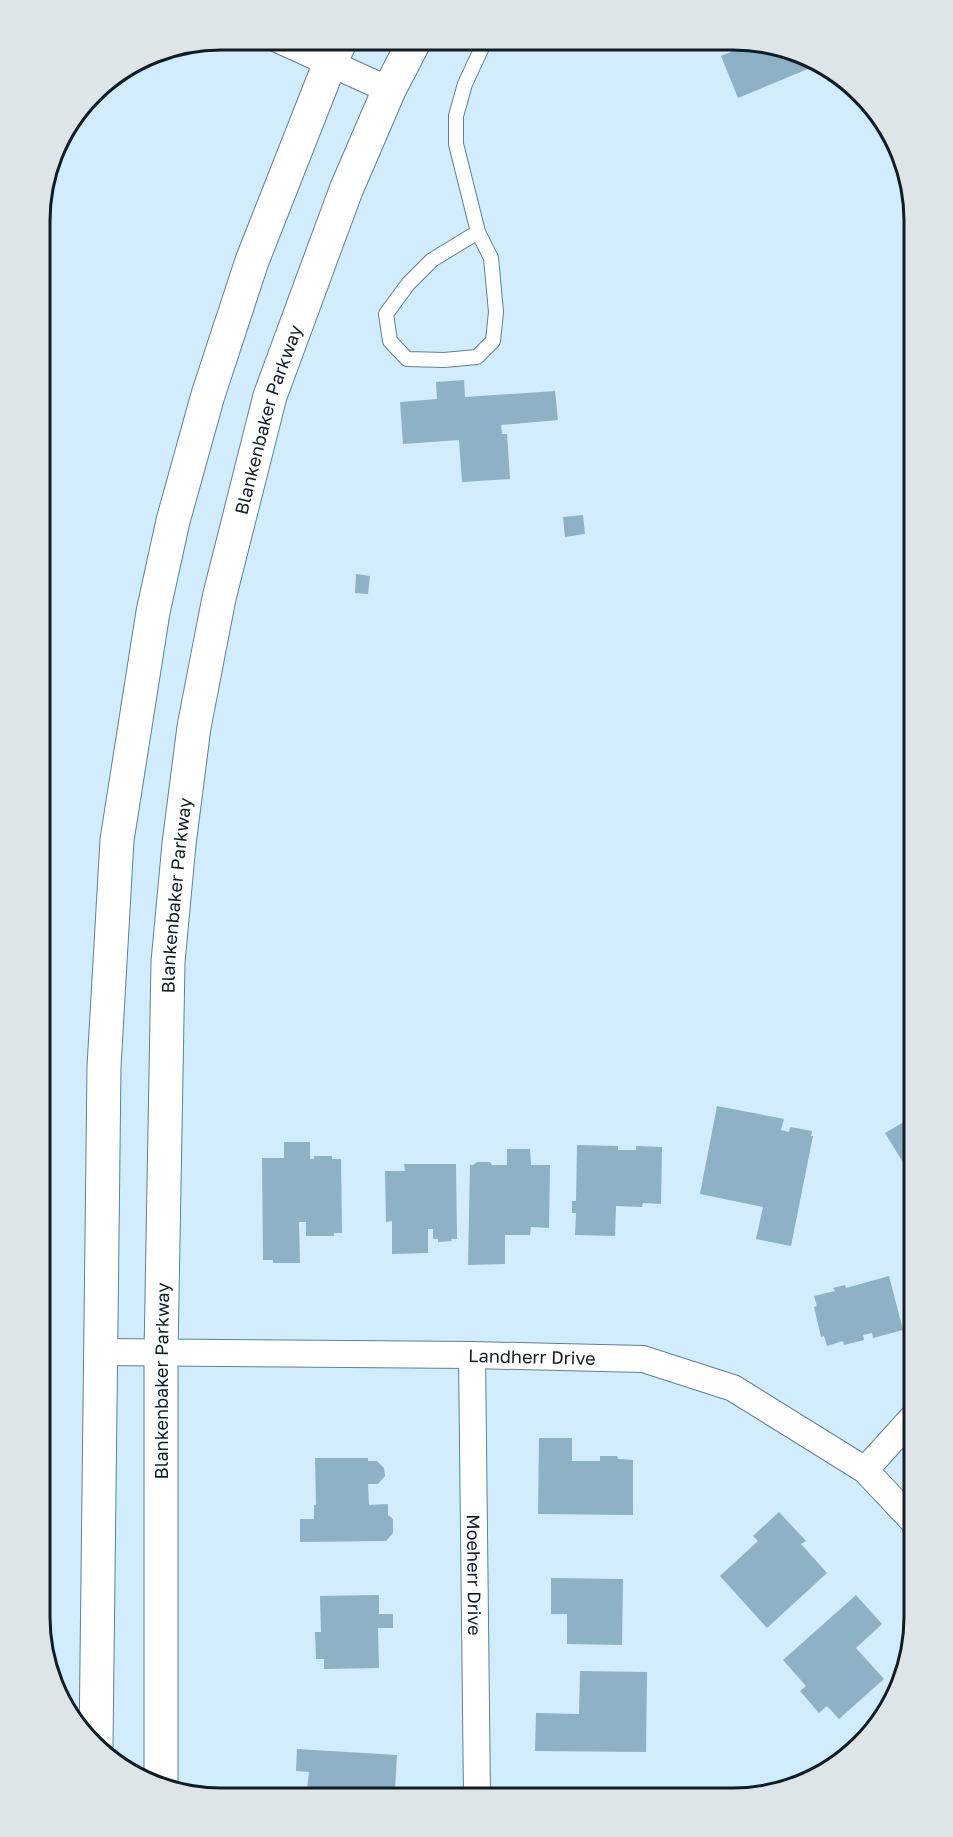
<svg xmlns="http://www.w3.org/2000/svg" width="953" height="1837" font-family="'Golos Text',sans-serif">
	<rect width="100%" height="100%" fill="#d0ecfd"/>
	<path fill="#8eb1c5" d="M754,42H768L815,66L738,98L721,56Z
		M464,380L465,397L555,391L558,420L501,425L502,434H507L510,479L462,482L459,440L403,444L400,402L437,399L436,382Z
		M583,515L585,534L565,537L563,517Z
		M356,574L370,576L368,594L355,593Z
		M717,1106L784,1119L781,1130L789,1132L790,1127L812,1131L811,1136H813L791,1246L756,1239L763,1207L700,1194Z
		M914,1116V1172L910,1174L885,1133Z
		M284,1142H310V1159H314V1156H332V1159H341L342,1233H334V1236H306V1222H299L300,1263H273V1260H263L262,1158H284Z
		M577,1145L618,1146V1150H636V1146L662,1147L661,1204L643,1203L642,1207L616,1206L615,1236L575,1235L576,1213H572V1201H576Z
		M507,1149H530L531,1165H550L549,1228L531,1227L530,1235H505V1264L468,1265L470,1165H473L477,1162H490L492,1165H507Z
		M404,1164H456L457,1239H451L452,1241L438,1242V1239H433V1229H428V1253L392,1254V1221L386,1222L385,1171H405Z
		M889,1276L903,1330L873,1338L872,1333L863,1335L864,1340L844,1345L843,1341L827,1346L824,1336L821,1337L814,1307L817,1306L814,1296L835,1291L833,1288L845,1285L846,1288Z
		M539,1438H572V1461H600V1456H617L618,1459L633,1460V1515L538,1514Z
		M315,1458H368V1461H377L384,1468L385,1476L378,1484H368L369,1505L388,1504V1515L393,1519V1533L386,1541L300,1542V1519H314V1505H316Z
		M779,1512L806,1541L801,1544L827,1573L767,1628L720,1576L758,1541L753,1536Z
		M551,1578L623,1579L622,1645L567,1644V1614H551Z
		M379,1595V1614H393V1628H378L379,1668L324,1669V1659H316L315,1632H321L320,1596Z
		M856,1595L882,1624L856,1648L884,1679L839,1719L827,1706L819,1713L800,1691L806,1686L783,1660Z
		M580,1671L647,1672L646,1752L535,1751L536,1713L579,1714Z
		M297,1749L397,1755L395,1790L362,1788L361,1797H312V1790L307,1789L309,1772L296,1771Z
		M583,1787L659,1788V1798H583Z"/>
	<g fill="none" stroke-linecap="round" stroke-linejoin="round">
		<g stroke="#608093" stroke-width="16">
			<path id="lane" d="M478,232L432,260L408,284L386,314L390,341L407,359L444,360L477,357L493,341L496,312L491,258L478,232L456,144V116L465,84L485,41"/>
		</g>
		<g stroke="#608093" stroke-width="28">
			<g id="street">
				<path d="M277,39L389,90"/>
				<path id="s1" d="M100,1352L472,1355L643,1359L733,1388L865,1470L914,1522"/>
				<path id="s2" d="M472,1355L477,1797"/>
				<path d="M865,1470L914,1416"/>
			</g>
		</g>
		<g stroke="#608093" stroke-width="35">
			<g id="primary">
				<path d="M96,1746L104,1067L117,840L153,612L173,521L208,395L252,261L330,63L341,40"/>
				<path id="s3" d="M161,1787V1353L168,962L179,844L194,727L219,598L270,396L346,190L389,90L415,40"/>
			</g>
		</g>
		<use href="#lane" stroke="#fff" stroke-width="14"/>
		<use href="#street" stroke="#fff" stroke-width="26"/>
		<use href="#primary" stroke="#fff" stroke-width="33"/>
	</g>
	<g text-anchor="middle" dominant-baseline="central" stroke-width="4.5" stroke-linejoin="round" paint-order="stroke">
		<g font-size="18" fill="#101d25" stroke="#eff6fa">
			<text stroke="none"><textPath href="#s3" startOffset="1378">Blankenbaker Parkway</textPath></text>
			<text stroke="none"><textPath href="#s3" startOffset="892">Blankenbaker Parkway</textPath></text>
			<text stroke="none"><textPath href="#s1" startOffset="432">Landherr Drive</textPath></text>
			<text stroke="none"><textPath href="#s3" startOffset="406">Blankenbaker Parkway</textPath></text>
			<text stroke="none"><textPath href="#s2" startOffset="220">Moeherr Drive</textPath></text>
		</g>
	</g>
	<path d="M0 0H953V1837H0ZM221 50H733A171 171 0 0 1 904 221V1617A171 171 0 0 1 733 1788H221A171 171 0 0 1 50 1617V221A171 171 0 0 1 221 50Z" fill="#dde5e9" fill-rule="evenodd"/>
	<path fill="none" stroke="#101d25" stroke-width="3" d="M221 50H733A171 171 0 0 1 904 221V1617A171 171 0 0 1 733 1788H221A171 171 0 0 1 50 1617V221A171 171 0 0 1 221 50Z"/>
</svg>
